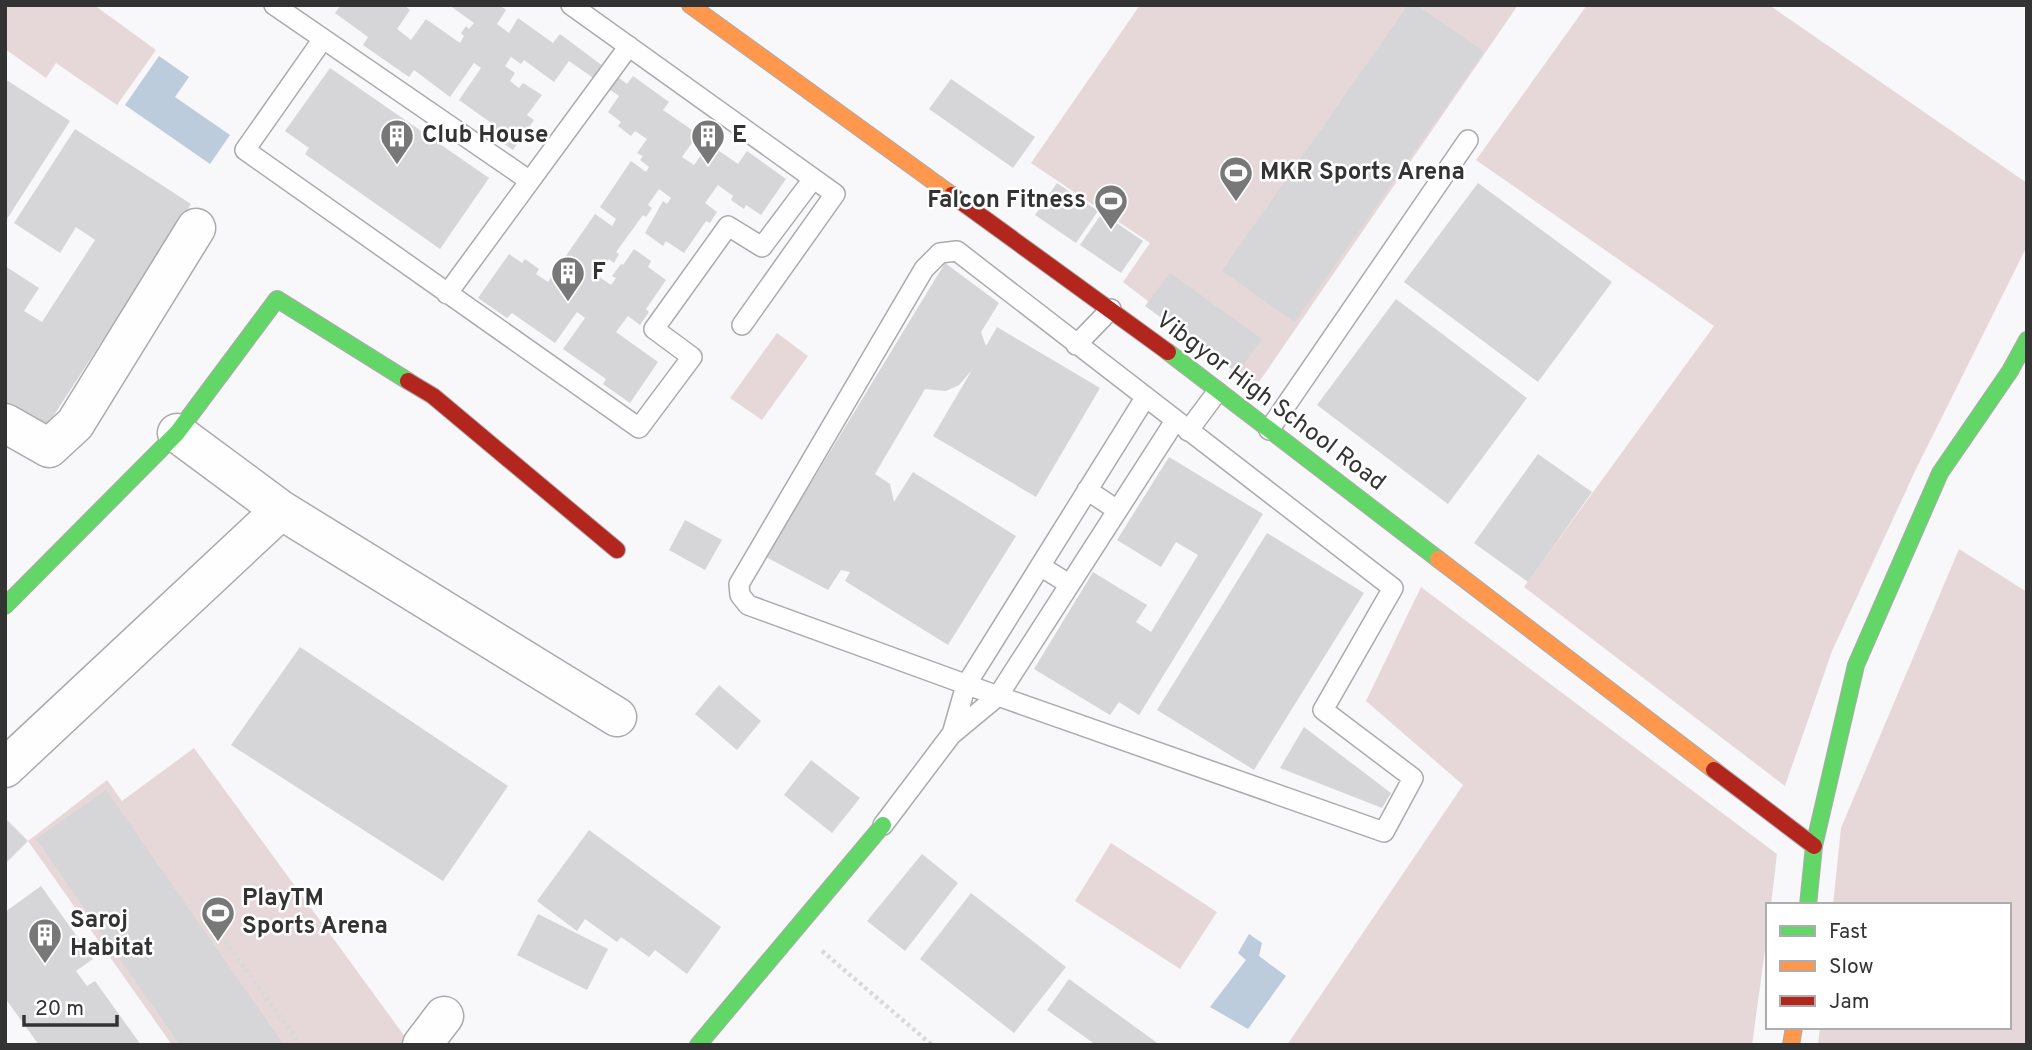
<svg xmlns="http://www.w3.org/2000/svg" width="2032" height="1050" font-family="Overpass,sans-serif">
	<rect width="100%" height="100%" fill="#f8f7f9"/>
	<path fill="#e6d8d9" d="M5,5H94L156,50L117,105L56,63L46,78L5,49Z
		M1140,5H1518L1257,385L1123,282L1150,243L1031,163Z
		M1587,5H1769L2027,183V246L1916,469L1832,651L1785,786L1524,587L1714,326L1476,160Z
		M777,333L808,356L762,420L730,398Z
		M1959,549L2027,592V1045H1818L1820,1027H2009V905H1833L1841,828Z
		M1421,587L1777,854L1771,905H1768V928L1752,1045H1287L1463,785L1366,701Z
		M194,748L411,1045H172L28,841L107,780L122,801Z
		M1111,843L1217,912L1180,969L1075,901Z"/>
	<path fill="#bcccdd" d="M159,56L189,77L175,97L230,135L210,164L125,105Z
		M1249,934L1262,943L1259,956L1286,976L1248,1029L1210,1007L1246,960L1238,953Z"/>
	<path fill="#d6d5d7" d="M341,5H404L410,10L397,29L411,40L426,19L460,43L464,36L461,33L466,26L469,29L474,23L449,5H499L506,10L497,24L509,33L518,18L553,43L560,34L627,84L633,76L669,102L663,110L698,134L682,157L694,165L709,144L738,164L747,151L786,179L761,215L746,205L744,209L731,200L733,196L718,185L705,203L717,212L710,223L706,221L684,253L666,241L663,246L645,233L663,201L667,204L671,198L659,189L648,205L652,208L646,217L643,215L616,252L619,254L614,263L609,259L598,276L611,285L616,278L612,276L621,264L623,265L634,249L651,261L648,267L666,280L646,309L649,312L640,325L628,316L616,332L658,362L630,403L603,384L606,379L563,349L585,318L577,312L555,343L512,313L507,318L478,298L509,254L522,263L525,259L539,269L536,274L548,282L557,268L562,272L565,268L574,275L578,270L563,260L595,214L612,226L616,219L600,207L631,161L646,172L649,167L640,160L643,156L637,153L647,139L635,131L631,136L618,126L621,122L608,112L619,96L569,61L554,82L524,60L521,64L511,57L505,66L515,73L510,81L519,88L523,83L542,95L527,115L534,120L513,150L488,133L494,125L459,100L481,68L474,63L450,97L414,70L409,77L363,45L368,37L335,13Z
		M1408,5H1417L1484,52L1295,322L1222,271Z
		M330,68L489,178L440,249L305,154L309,148L285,131Z
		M5,79L70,121L5,222Z
		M951,79L1035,137L1013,168L929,109Z
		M75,129L191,204L43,432L5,408V266L39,288L24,311L42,322L95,240L76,227L60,253L14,223Z
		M1057,183L1098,211L1076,243L1035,215Z
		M1478,183L1612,282L1538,382L1404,282Z
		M1102,213L1143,241L1121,273L1080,245Z
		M945,263L999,303L981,332L986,346L997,327L1100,388L1036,497L933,436L972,370L959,385L946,391L925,389L875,474L890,484L894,502L913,472L1016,536L948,645L845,581L850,572L841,570L828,590L766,557Z
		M1170,273L1262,339L1237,373L1145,306Z
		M1396,299L1527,398L1448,504L1317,405Z
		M1538,454L1592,492L1528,582L1474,543Z
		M1169,457L1263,514L1139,715L1119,702L1110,715L1034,669L1093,572L1147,605L1136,622L1151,632L1198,555L1176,542L1161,567L1117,540Z
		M685,520L722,540L705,570L669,550Z
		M1267,533L1364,593L1254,770L1157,710Z
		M300,647L508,786L443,881L231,745Z
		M719,685L761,721L737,750L695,714Z
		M1304,727L1391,793L1382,808L1280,768Z
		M811,760L860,798L832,833L784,795Z
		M106,790L210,939L284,1045H180L36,839Z
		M5,818L28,841L5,864Z
		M589,830L721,927L687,974L655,950L649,957L621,937L617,942L585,919L577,931L537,901Z
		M922,854L958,883L905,951L867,921Z
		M41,886L93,959L76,971L87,986L95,981L141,1045H39L5,998V912Z
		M971,893L1066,967L1014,1033L920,959Z
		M538,914L608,949L587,990L517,955Z
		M1069,979L1160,1045H1096L1047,1010Z"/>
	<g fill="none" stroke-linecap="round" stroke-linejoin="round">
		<g stroke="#abaaac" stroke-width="22">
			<path id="lane" d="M274,5L530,181
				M571,5L835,194L742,325
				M323,39L245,150L639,428L692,357L654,329L728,226L762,247L813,179
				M957,251L1393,588L1323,710L1413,778L1384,832L998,696L748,605L740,595L739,584L924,269L940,253Z
				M447,294L629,46
				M1076,345L1111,309
				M1269,430L1468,140
				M1188,431L1217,392
				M1087,490L1117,510
				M1040,566L1069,584
				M952,734L966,685L1145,398
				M883,825L951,735L998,696L1175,421"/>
		</g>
		<g stroke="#abaaac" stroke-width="41">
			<path id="street" d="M5,423L49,448L75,424L196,228
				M177,433L281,510L617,717
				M5,768L281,510
				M422,1045L444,1016"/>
		</g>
		<g stroke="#abaaac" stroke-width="18">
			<path id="fast" d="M1168,352L1438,559
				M5,606L177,433L277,299L408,381
				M1808,905L1814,846L1856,665L1940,473L2010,371L2027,340
				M698,1045L883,825"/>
		</g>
		<g stroke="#abaaac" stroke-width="18">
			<path id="slow" d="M690,5L952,195
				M1438,559L1714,770
				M1791,1045L1794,1027"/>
		</g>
		<g stroke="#abaaac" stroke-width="18">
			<path id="jam" d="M952,195L1168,352
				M408,381L433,396L617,550
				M1714,770L1814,846"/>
		</g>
		<path stroke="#dad9da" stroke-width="4.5" stroke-dasharray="3.5 3.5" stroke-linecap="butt" d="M210,939L219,933L301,1045
			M822,951L932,1045"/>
		<use href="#lane" stroke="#fefefe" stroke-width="19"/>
		<use href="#street" stroke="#fefefe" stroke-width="38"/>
		<use href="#fast" stroke="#63d668" stroke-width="16"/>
		<use href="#slow" stroke="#ff974d" stroke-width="16"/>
		<use href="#jam" stroke="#b3261e" stroke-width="16"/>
	</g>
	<defs>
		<g id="building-pin" transform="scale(1.75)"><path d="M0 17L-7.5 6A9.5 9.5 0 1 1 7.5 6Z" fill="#797879" stroke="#fff"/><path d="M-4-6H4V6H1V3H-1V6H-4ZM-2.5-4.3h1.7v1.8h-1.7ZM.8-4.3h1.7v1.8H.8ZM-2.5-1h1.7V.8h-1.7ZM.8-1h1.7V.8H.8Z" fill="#fff"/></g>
		<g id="stadium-pin" transform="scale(1.75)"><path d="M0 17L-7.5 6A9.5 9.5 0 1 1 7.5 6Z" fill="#797879" stroke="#fff"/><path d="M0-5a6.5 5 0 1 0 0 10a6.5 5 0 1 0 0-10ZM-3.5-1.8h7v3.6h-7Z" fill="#fff"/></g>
	</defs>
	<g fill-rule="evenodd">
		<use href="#building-pin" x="397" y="136"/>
		<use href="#building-pin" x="708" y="136"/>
		<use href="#stadium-pin" x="1236" y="173"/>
		<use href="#stadium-pin" x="1111" y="201"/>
		<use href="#building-pin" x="568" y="273"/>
		<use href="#stadium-pin" x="218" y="913"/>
		<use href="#building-pin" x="45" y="935"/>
	</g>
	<g text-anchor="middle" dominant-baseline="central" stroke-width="5" stroke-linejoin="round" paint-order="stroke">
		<g font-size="24" font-weight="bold" fill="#343334" stroke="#fff" text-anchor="start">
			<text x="422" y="136">Club House</text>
			<text x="732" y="136">E</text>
			<text x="1260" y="173">MKR Sports Arena</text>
			<text x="1086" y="201" text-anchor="end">Falcon Fitness</text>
			<text x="592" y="273">F</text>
			<text x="242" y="899">PlayTM<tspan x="242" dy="28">Sports Arena</tspan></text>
			<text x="70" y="921">Saroj<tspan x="70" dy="28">Habitat</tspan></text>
		</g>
		<g font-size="24" fill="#343334" stroke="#fff">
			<text transform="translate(1270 402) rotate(37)">Vibgyor High School Road</text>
		</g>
	</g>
	<rect width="2032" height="1050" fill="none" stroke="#343334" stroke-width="14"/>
	<rect x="1766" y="903" width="245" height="126" fill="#ffffff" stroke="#aeadae" stroke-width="2"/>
	<rect x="1780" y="926" width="35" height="10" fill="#63d668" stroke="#aeadae" stroke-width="2"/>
	<text x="1829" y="938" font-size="21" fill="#343334">Fast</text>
	<rect x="1780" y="961" width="35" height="10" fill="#ff974d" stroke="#aeadae" stroke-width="2"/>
	<text x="1829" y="973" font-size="21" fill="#343334">Slow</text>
	<rect x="1780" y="996" width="35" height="10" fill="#b3261e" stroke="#aeadae" stroke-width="2"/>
	<text x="1829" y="1008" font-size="21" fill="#343334">Jam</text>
	<path d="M24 1015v10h93v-10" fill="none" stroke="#343334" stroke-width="3.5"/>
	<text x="35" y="1015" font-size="21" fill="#343334" stroke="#ffffff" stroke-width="5" paint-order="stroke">20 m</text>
</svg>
